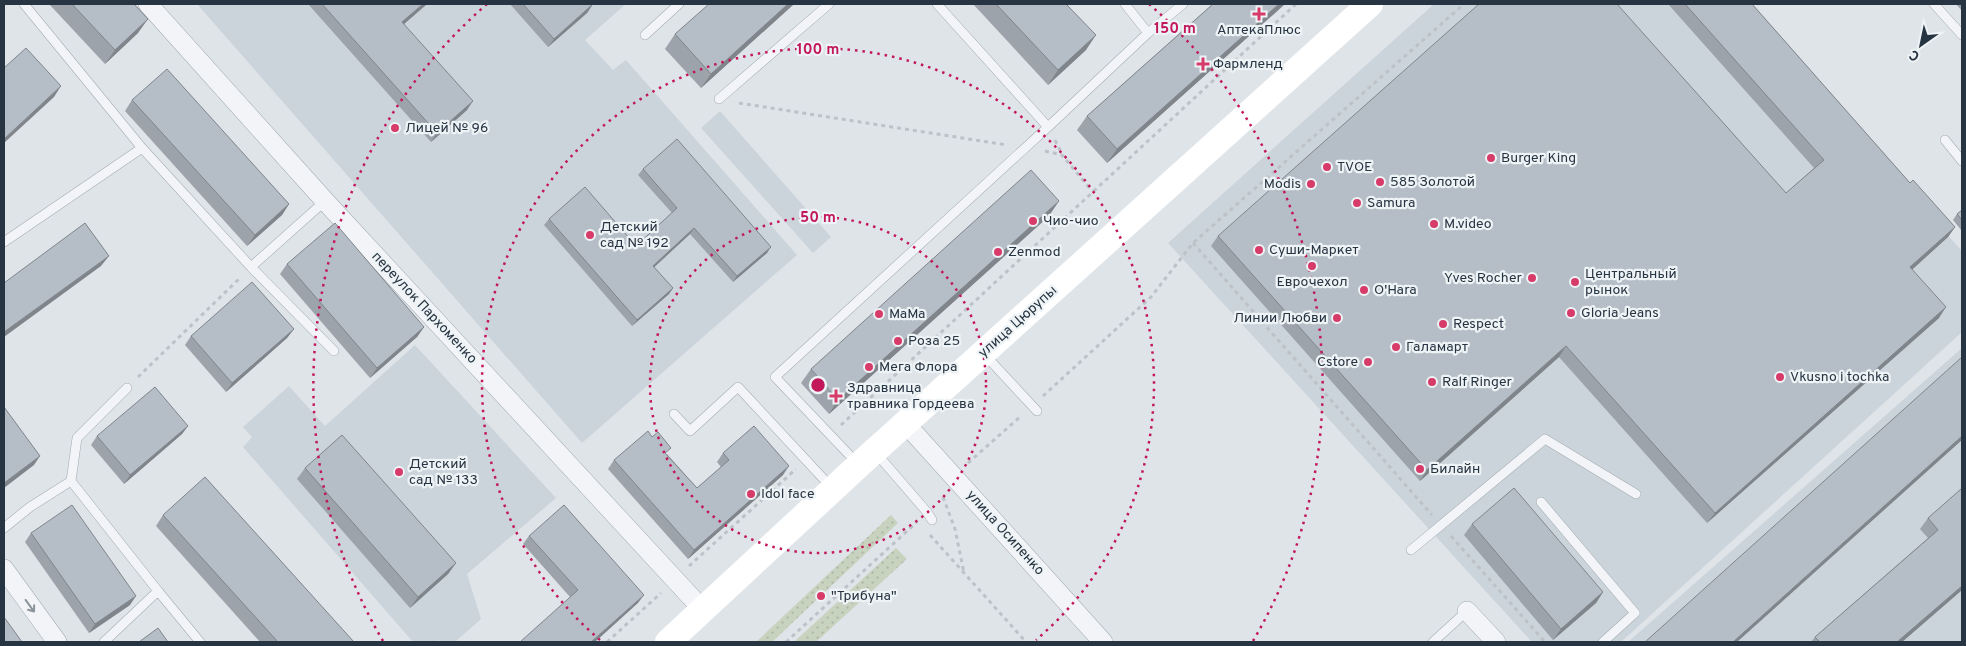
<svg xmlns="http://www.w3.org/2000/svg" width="1966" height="646" font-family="Overpass,sans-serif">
	<defs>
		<pattern id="grass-dots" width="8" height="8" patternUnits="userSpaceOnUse" patternTransform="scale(1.25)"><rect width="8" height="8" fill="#c7d3bf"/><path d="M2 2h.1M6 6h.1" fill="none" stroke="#abb6a5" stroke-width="1.8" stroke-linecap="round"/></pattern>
	</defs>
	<rect width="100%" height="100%" fill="#dfe4e9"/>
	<path fill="#ccd4db" d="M197,4H626L585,40L613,70L626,60L797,255L582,443Z
		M1434,4H1742L1962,251V332L1621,642H1532L1168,243Z
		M720,111L831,237L813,253L701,128Z
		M415,345L556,498L467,574L481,619L455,642H441L438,640L436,642H413L243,447L252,437L243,427L289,386L325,426Z
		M1962,348V642H1628Z"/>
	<path fill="url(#grass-dots)" d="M891,515L898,523L772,642H756Z
		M896,548L907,559L816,642H794Z"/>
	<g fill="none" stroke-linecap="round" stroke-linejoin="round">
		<g stroke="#a4acb3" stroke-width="10">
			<path id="lane" d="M24,4L142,148L251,267L334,351
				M937,4L1048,127
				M1125,4L1148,33
				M1934,4L1962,35
				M645,35L679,4
				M719,99L829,4
				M1945,140L1962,161
				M4,242L142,148
				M251,267L325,201
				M985,355L1037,411
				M127,388L77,438L71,481L158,591
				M674,414L690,431L738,387L832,488
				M876,453L927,512L932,520
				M857,463L775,377L1048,127L1148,33L1183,4
				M1541,502L1635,613L1603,642
				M4,528L30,507L71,481
				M1411,550L1545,439L1636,494
				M104,642L158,591L200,642
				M1433,642L1467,611"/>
		</g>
		<g stroke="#a4acb3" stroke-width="20">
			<path id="street" d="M148,4L325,201L703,610
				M906,424L1103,642
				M4,569L57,642
				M1467,611L1496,642"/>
		</g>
		<path stroke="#bdc2c8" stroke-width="3" stroke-dasharray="4 4" stroke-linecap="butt" d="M739,103L1007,145
			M1055,140L1062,154
			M1045,151L1062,155L1092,191
			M1193,243L1432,515
			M138,377L241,277
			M1043,396L1151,297L1193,243L1464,4
			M841,425L1296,4
			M968,463L1021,416
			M943,497L955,529L964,573
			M930,535L1026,642
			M1451,536L1545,642
			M689,566L796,469
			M607,642L661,593
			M786,642L917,522"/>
		<use href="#lane" stroke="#f2f4f7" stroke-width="9"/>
		<use href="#street" stroke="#f2f4f7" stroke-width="19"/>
		<path stroke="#fff" stroke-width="26" d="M668,642L859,465L1370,4"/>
	</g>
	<path fill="#9ca3aa" d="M49,4H134L138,33L105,64Z
		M308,4H427L404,24L467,110L431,142Z
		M510,4H593L587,13L548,47Z
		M794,4L701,88L665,49L675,34Z
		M973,4H1066L1086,50L1048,85Z
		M1213,4H1285L1107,163L1077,130L1087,116Z
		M1668,4H1752L1910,183L1955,227L1948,237L1912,269L1939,318L1707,523L1559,357L1420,481L1211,246L1218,236L1786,193L1814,168Z
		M1956,4H1962V11Z
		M132,100L289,204L282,215L247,246L125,111Z
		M643,169L767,253L733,282L690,234L654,267L673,288L669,294L632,326L544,225L549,219L636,246L672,213L638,175Z
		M1962,210V231L1953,220L1957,214Z
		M1049,216L829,414L801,383L811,369Z
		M287,264L424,327L417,337L370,378L280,274Z
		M294,329L287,338L226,392L185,345L191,336Z
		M188,426L182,434L124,484L91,445L97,436Z
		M723,453L783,475L688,559L608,469L614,460L667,454L697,488L721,467L717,462Z
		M305,468L456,563L448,574L410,608L297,479Z
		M1962,491V590L1902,642H1811L1815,637L1928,538L1920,529L1928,518Z
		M163,515L354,642H260L156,526Z
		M1472,524L1603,592L1596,603L1553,640L1464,535Z
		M31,533L130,605L89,633L25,542Z
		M529,536L638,603L570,597L523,544Z"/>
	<path fill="#7f858b" d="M423,4H427L396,31L402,22Z
		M593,4L587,13L548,47L554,39Z
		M788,4H794L701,88L711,74Z
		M1279,4H1285L1107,163L1117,149Z
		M148,19L138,33L105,64L115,50Z
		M1096,35L1086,50L1048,85L1058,70Z
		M61,86L54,97L4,143V139Z
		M473,101L467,110L431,142L437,133Z
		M1059,201L1049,216L829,414L838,400Z
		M289,204L282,215L247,246L255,235Z
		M1955,227L1948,237L1903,278L1910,267Z
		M694,228L690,234L649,272L653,266Z
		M771,247L767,253L733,282L737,276Z
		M109,256L101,266L4,337V332Z
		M673,288L669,294L632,326L637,320Z
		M1946,307L1939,318L1707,523L1715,513Z
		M424,327L417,337L370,378L377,368Z
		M294,329L287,338L226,392L232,383Z
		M1566,346L1559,357L1420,481L1427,470Z
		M188,426L182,434L124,484L130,475Z
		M1962,436V440L1737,642H1733Z
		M40,456L34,465L4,488V483Z
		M789,466L783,475L688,559L694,550Z
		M456,563L448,574L410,608L418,597Z
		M1962,586V590L1902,642H1897Z
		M1603,592L1596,603L1553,640L1561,629Z
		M644,595L638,603L595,642H591Z
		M136,596L130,605L89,633L95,624Z"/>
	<path fill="#b5bec6" stroke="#7f858b" d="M72,4H134L148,19L115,50Z
		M322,4H423L402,22L473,101L437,133Z
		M523,4H593L554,39Z
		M709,4H788L711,74L675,34Z
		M996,4H1066L1096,35L1058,70Z
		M1213,4H1279L1117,149L1087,116Z
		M1479,4H1617L1786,193L1824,160L1685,4H1752L1910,183L1913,180L1955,227L1910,267L1946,307L1715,513L1566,346L1427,470L1218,236Z
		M26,48L61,86L4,139V68Z
		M167,69L289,204L255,235L132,100Z
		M677,139L771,247L737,276L694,228L653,266L673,288L637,320L549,219L585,187L636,246L677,208L643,169Z
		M1031,170L1059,201L838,400L811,369Z
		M1962,210V220L1957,214Z
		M85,223L109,256L4,332V283Z
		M335,223L424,327L377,368L287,264Z
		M252,282L294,329L232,383L191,336Z
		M1962,357V436L1733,642H1645Z
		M155,387L188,426L130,475L97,436Z
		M4,407L40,456L4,483Z
		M754,426L789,466L694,550L614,460L648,431L652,437L658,432L671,448L665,453L697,488L729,460L723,453Z
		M342,435L456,563L418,597L305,468Z
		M205,477L354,642H278L163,515Z
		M1514,488L1603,592L1561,629L1472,524Z
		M1961,489L1962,491V586L1897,642H1820L1815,637L1938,530L1928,518Z
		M72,505L136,596L95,624L31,533Z
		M564,505L644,595L591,642H520L578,590L529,536Z
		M4,617L22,642H4Z
		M158,628L168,642H139Z"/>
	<defs><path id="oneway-shaft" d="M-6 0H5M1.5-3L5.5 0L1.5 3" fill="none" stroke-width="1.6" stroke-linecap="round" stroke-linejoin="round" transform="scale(1.25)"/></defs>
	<use stroke="#8c949c" href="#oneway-shaft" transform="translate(30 606) rotate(54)"/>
	<g fill="none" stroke="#c2185b" stroke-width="2.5" stroke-dasharray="2.5 5">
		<circle cx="818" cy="385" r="168"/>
		<path d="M600 640A336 336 0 1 1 1036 640"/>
		<path d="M383 641A505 505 0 0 1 487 4M1149 4A505 505 0 0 1 1253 641"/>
	</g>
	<g fill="#d63b6a" stroke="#eef3f6" stroke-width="2">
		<path d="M1256.5 6.5h5v5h5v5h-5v5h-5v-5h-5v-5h5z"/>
		<path d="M1200.5 56.5h5v5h5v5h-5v5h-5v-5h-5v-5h5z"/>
		<circle cx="395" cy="128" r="5"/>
		<circle cx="1491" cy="158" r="5"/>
		<circle cx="1327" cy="167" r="5"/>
		<circle cx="1380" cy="182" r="5"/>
		<circle cx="1311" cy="184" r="5"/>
		<circle cx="1357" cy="203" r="5"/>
		<circle cx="1033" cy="221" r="5"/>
		<circle cx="1434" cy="224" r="5"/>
		<circle cx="590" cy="235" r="5"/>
		<circle cx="1259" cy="250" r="5"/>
		<circle cx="998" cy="252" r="5"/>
		<circle cx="1312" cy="266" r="5"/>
		<circle cx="1532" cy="278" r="5"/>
		<circle cx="1575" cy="282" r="5"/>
		<circle cx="1364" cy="290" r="5"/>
		<circle cx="1571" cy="313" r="5"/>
		<circle cx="879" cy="314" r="5"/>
		<circle cx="1337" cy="318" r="5"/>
		<circle cx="1443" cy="324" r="5"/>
		<circle cx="898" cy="341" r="5"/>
		<circle cx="1396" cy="347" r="5"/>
		<circle cx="1368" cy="362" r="5"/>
		<circle cx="869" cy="367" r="5"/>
		<circle cx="1780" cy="377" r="5"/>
		<circle cx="1432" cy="382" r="5"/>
		<path d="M833.5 388.5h5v5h5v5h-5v5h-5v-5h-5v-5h5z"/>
		<circle cx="1420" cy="469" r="5"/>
		<circle cx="399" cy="472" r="5"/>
		<circle cx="751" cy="494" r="5"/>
		<circle cx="821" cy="596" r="5"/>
	</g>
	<g text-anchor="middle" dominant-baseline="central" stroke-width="4.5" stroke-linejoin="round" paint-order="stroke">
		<g font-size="14" fill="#273441" stroke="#eef3f6" text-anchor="start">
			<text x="1259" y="30" text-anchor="middle">АптекаПлюс</text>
			<text x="1213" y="64">Фармленд</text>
			<text x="405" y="128">Лицей № 96</text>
			<text x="1501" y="158">Burger King</text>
			<text x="1337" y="167">TVOE</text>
			<text x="1390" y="182">585 Золотой</text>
			<text x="1301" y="184" text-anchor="end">Modis</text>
			<text x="1367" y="203">Samura</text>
			<text x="1043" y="221">Чио-чио</text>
			<text x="1444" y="224">M.video</text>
			<text x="600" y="227">Детский<tspan x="600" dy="16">сад № 192</tspan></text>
			<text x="1269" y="250">Суши-Маркет</text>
			<text x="1008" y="252">Zenmod</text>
			<text x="1585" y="274">Центральный<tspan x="1585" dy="16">рынок</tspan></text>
			<text x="1522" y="278" text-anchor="end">Yves Rocher</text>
			<text x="1312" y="282" text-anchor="middle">Еврочехол</text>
			<text x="1374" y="290">O'Hara</text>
			<text x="1581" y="313">Gloria Jeans</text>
			<text x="889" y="314">МаМа</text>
			<text x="1327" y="318" text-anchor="end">Линии Любви</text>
			<text x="1453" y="324">Respect</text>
			<text x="908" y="341">Роза 25</text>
			<text x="1406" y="347">Галамарт</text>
			<text x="1358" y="362" text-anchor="end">Cstore</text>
			<text x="879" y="367">Мега Флора</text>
			<text x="1790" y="377">Vkusno i tochka</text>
			<text x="1442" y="382">Ralf Ringer</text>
			<text x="847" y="388">Здравница<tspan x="847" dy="16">травника Гордеева</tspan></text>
			<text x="409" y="464">Детский<tspan x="409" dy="16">сад № 133</tspan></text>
			<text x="1430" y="469">Билайн</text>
			<text x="761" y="494">Idol face</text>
			<text x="831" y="596">"Трибуна"</text>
		</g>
		<g font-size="14" fill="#273441" stroke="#eef3f6">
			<text transform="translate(424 308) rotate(47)">переулок Пархоменко</text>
			<text transform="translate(1018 322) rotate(-42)">улица Цюрупы</text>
			<text transform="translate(1005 533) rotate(48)">улица Осипенко</text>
		</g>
	</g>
	<circle cx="818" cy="385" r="8" fill="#c2185b" stroke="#eef3f6" stroke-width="2.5"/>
	<g font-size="15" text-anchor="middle" font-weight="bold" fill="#c2185b" stroke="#eef3f6" stroke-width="4.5" stroke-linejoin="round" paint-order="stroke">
		<text x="1175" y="33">150 m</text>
		<text x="818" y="54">100 m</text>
		<text x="818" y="222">50 m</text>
	</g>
	<rect width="1966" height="646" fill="none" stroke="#273441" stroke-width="10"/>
	<g transform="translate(1921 45) rotate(213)" stroke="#eef3f6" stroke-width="4" paint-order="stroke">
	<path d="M0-4L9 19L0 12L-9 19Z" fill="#273441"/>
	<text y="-8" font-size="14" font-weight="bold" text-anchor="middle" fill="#273441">С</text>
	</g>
</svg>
